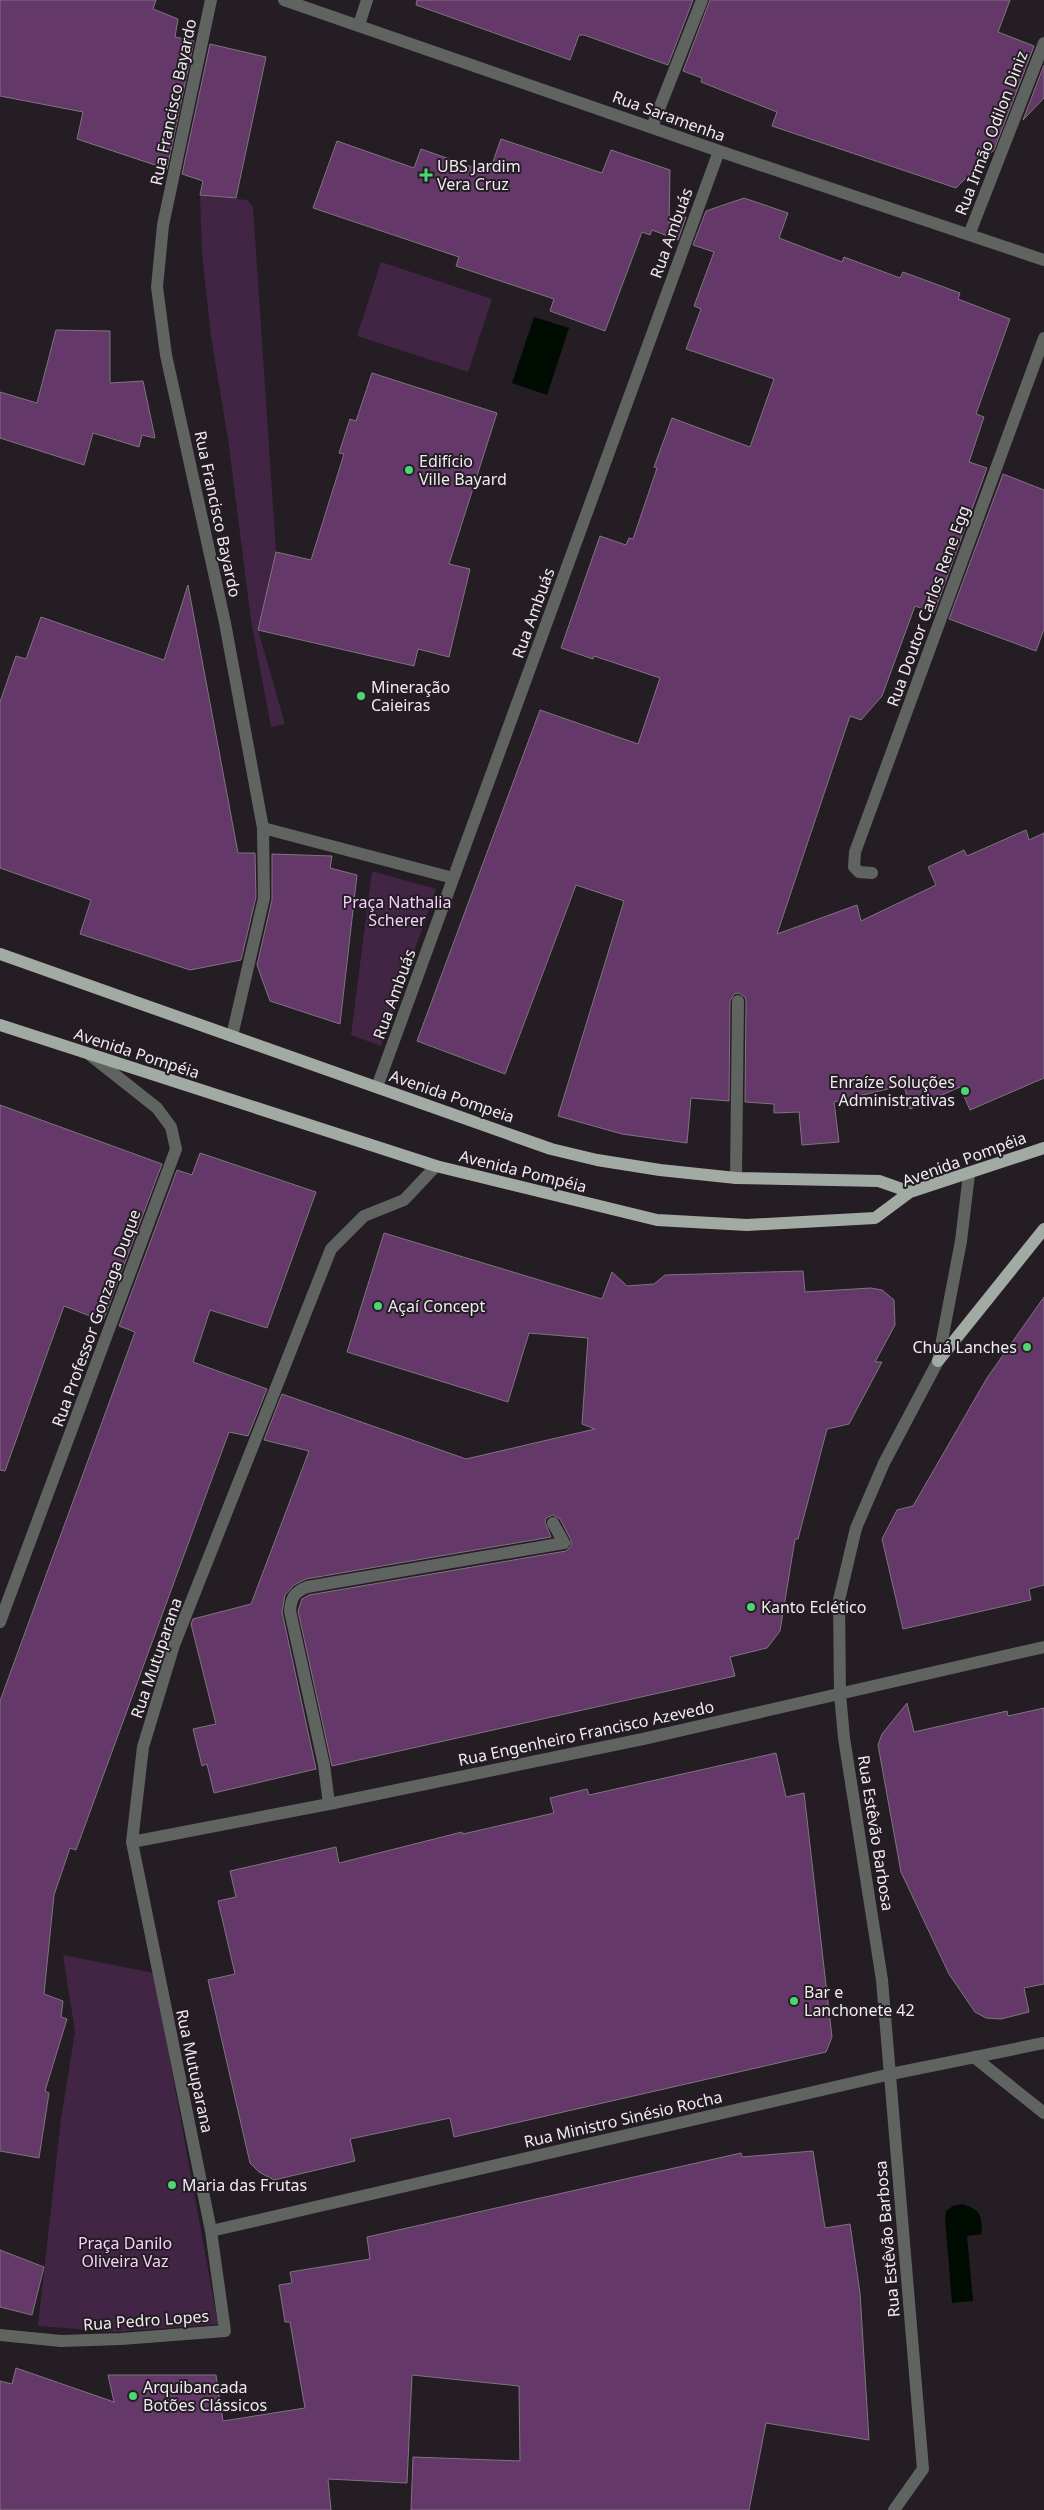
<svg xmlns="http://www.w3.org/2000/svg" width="1044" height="2510" font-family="'Noto Sans',sans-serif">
	<rect width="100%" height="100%" fill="#241d24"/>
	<path fill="#422544" d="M200,195L247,200L253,207L276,552L258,630L285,724L271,727L251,620L228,439L211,336L202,254Z
		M381,262L492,299L468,372L357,336Z
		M372,871L436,889L381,1046L351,1035Z
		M63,1955L154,1973L218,2324L115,2332L38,2326L61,2119L75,2032Z"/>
	<path fill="#000c02" d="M534,317L569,328L547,395L512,383Z
		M962,2204C982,2210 981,2215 982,2234L967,2236L973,2301L952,2303L945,2218L946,2211L953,2206Z"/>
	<path fill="#643868" stroke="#7e757e" d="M0,0H156L153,9L178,19L175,37L194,41L167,169L77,139L83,112L0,96Z
		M417,0H693L668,65L584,35H579L570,60L416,5Z
		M710,0H1010L998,32L1034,46L994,150L956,188L772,126L777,112L701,82L702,78L683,71Z
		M210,44L266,57L236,198L200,195L203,181L182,174Z
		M1044,65V98L1023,120Z
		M501,139L602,173L611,150L670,170L669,223L686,217L678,240L652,230L650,235L642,232L605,331L550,311L554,299L456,266L459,257L313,208L337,141L414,168L421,149L489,173Z
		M744,198L788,213L779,238L842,262L844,257L900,278L903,272L960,293L958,299L1010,319L976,414L984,417L969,462L987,468L934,613L915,606L882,696L861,720L850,716L777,934L857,905L861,921L936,885L928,867L964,850L967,856L1026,830L1029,840L1044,833V1078L970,1110L960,1087L910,1109L904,1085L834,1102L839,1142L802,1145L799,1112L774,1113V1104L745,1102L746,1001L745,997L739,993L734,994L730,1001L729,1101L691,1098L687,1143L622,1134L558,1116L624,901L576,885L505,1074L417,1041L540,710L638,744L660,678L594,656L593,659L561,648L600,536L626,545L629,538L633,539L657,468L654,467L672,418L750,447L774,379L686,349L701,309L694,306L714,252L693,245L706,211Z
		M56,330L110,331V383L143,381L155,438L142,435L139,447L93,433L84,465L0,438V392L37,403Z
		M372,373L497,413L449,564L470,569L449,657L418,649L414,666L258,630L276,552L311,560L344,454L339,453L350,419L356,421Z
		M1003,474L1044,490V629L1036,651L949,619Z
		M188,585L238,853H255L256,897L241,960L190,970L80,934L91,900L0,868V702L16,656L26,659L41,617L164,660Z
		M272,854L332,856L330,868L357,875L340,1024L270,1001L257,965L272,900Z
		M0,1105L162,1164L103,1321L64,1306L5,1471L0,1470Z
		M200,1153L316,1192L267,1328L210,1310L193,1362L267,1389L248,1436L229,1432L76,1850L70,1848L54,1895L44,1994L63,2001L61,2017L67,2019L45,2091L49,2093L39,2158L0,2151V1701L135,1332L119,1326L177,1170L192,1175Z
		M384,1233L602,1299L612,1272L627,1286L654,1284L665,1275L803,1271L805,1292L871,1288L882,1290L894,1300L895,1325L875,1362H882L849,1424L827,1429L798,1539H795L780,1631L767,1648L730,1657L735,1676L332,1766L298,1611L302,1599L309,1595L566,1551L571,1546V1540L560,1519L553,1515L546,1518L545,1522L551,1537L306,1579L294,1585L285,1595L282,1612L316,1769L214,1793L207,1764L202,1766L193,1729L216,1724L191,1624L193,1619L251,1604L309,1451L264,1440L282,1394L466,1459L595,1429L582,1424L588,1338L529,1333L508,1402L347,1352Z
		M1044,1297V1585L1029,1589L1031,1600L903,1629L882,1539L897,1510L913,1506L987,1378Z
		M907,1703L914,1732L1007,1711L1008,1716L1044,1708V1984L1024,1988L1029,2012L1001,2019L986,2018L975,2012L949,1974L901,1872L878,1745L882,1734Z
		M776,1753L786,1797L804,1793L832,2037L826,2052L454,2137L450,2118L350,2139L355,2161L274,2180L259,2172L250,2163L208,1980L235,1974L218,1901L236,1897L230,1871L336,1847L339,1863L462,1832L463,1834L554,1813L550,1798L587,1789L589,1795Z
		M813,2151L825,2228L850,2224L860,2293L869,2440L766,2423L749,2510H411L413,2457L520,2461L519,2386L412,2375L407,2483L328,2479L331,2510H0V2381L12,2384L16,2368L114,2402L108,2375H216L223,2421L305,2408L290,2322H285L279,2285L292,2283L290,2272L370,2259L367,2237L741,2153L742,2157Z
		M0,2250L44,2267L32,2315L0,2307Z"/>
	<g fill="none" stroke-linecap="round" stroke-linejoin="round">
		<path stroke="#606461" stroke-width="12" d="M211,0L163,225L157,287L166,355L225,623L263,828L264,898L232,1036
			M284,0L719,151L1044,260
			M359,25L367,0
			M652,127L702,0
			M969,235L1044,43
			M263,828L453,878
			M872,873L859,872L854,867L855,852L1044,338
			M377,1087L719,151
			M736,1178L738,1001
			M0,1622L176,1149L171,1127L157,1108L90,1055
			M329,1804L324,1765L290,1611C291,1598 294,1592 307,1587L564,1543L553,1523
			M132,1842L329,1804L643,1739L1044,1647
			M974,2057L1044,2113
			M211,2231L891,2074L1044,2043
			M0,2335L61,2341L121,2339L225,2331L211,2231L132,1842L143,1747L174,1645L331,1249L364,1216L404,1200L436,1166
			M894,2510L923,2469L882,1980L844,1738L840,1694L839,1600L856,1528L884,1463L938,1361L961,1241L969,1174"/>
		<path stroke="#a1aaa3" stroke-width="12" d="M0,954L551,1149L597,1160L660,1170L736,1178L879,1181L910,1192
			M0,1025L436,1166L657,1220L747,1225L875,1218L910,1192L1044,1148
			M938,1361L1044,1229"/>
	</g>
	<g fill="#4ed675" stroke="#241d24" stroke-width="2">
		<path d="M423.5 167.5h5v5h5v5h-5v5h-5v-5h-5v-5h5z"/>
		<circle cx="409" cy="470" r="5"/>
		<circle cx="361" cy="696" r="5"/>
		<circle cx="965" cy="1091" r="5"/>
		<circle cx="378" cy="1306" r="5"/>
		<circle cx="1027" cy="1347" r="5"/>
		<circle cx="751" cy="1607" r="5"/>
		<circle cx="794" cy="2001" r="5"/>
		<circle cx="172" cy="2185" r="5"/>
		<circle cx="133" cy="2396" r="5"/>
	</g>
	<g text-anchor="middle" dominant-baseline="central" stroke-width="4" stroke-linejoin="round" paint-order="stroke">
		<g font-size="16" fill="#f0ebf0" stroke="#241d24">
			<text transform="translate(173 102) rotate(-78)">Rua Francisco Bayardo</text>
			<text transform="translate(669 116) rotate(20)">Rua Saramenha</text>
			<text transform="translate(991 133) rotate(-69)">Rua Irmão Odilon Diniz</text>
			<text transform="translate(671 233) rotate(-70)">Rua Ambuás</text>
			<text transform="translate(218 514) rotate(78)">Rua Francisco Bayardo</text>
			<text transform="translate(928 606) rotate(-70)">Rua Doutor Carlos Rene Egg</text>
			<text transform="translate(533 613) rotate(-70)">Rua Ambuás</text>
			<text transform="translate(394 994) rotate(-70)">Rua Ambuás</text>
			<text transform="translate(137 1053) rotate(18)">Avenida Pompéia</text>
			<text transform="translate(452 1096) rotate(19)">Avenida Pompeia</text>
			<text transform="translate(964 1159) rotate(-20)">Avenida Pompéia</text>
			<text transform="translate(523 1171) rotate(14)">Avenida Pompéia</text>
			<text transform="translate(96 1318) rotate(-70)">Rua Professor Gonzaga Duque</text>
			<text transform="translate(156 1658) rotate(-71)">Rua Mutuparana</text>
			<text transform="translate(586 1733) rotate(-12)">Rua Engenheiro Francisco Azevedo</text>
			<text transform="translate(876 1833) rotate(81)">Rua Estêvão Barbosa</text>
			<text transform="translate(195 2071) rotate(78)">Rua Mutuparana</text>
			<text transform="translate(623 2119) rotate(-13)">Rua Ministro Sinésio Rocha</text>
			<text transform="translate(887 2239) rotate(-95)">Rua Estêvão Barbosa</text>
			<text transform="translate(146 2320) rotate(-4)">Rua Pedro Lopes</text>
		</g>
		<g font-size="16" fill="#f0ebf0" stroke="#241d24" text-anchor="start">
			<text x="437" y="166">UBS Jardim<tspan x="437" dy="18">Vera Cruz</tspan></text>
			<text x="419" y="461">Edifício<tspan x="419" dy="18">Ville Bayard</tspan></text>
			<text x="371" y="687">Mineração<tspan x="371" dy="18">Caieiras</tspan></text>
			<text x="955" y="1082" text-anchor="end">Enraíze Soluções<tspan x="955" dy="18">Administrativas</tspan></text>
			<text x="388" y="1306">Açaí Concept</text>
			<text x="1017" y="1347" text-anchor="end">Chuá Lanches</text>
			<text x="761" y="1607">Kanto Eclético</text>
			<text x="804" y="1992">Bar e<tspan x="804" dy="18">Lanchonete 42</tspan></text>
			<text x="182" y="2185">Maria das Frutas</text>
			<text x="143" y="2387">Arquibancada<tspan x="143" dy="18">Botões Clássicos</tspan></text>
		</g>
		<g font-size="16" fill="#f8cefa" stroke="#241d24">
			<text x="397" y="902">Praça Nathalia<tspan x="397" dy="18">Scherer</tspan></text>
			<text x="125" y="2243">Praça Danilo<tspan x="125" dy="18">Oliveira Vaz</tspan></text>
		</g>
	</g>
</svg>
